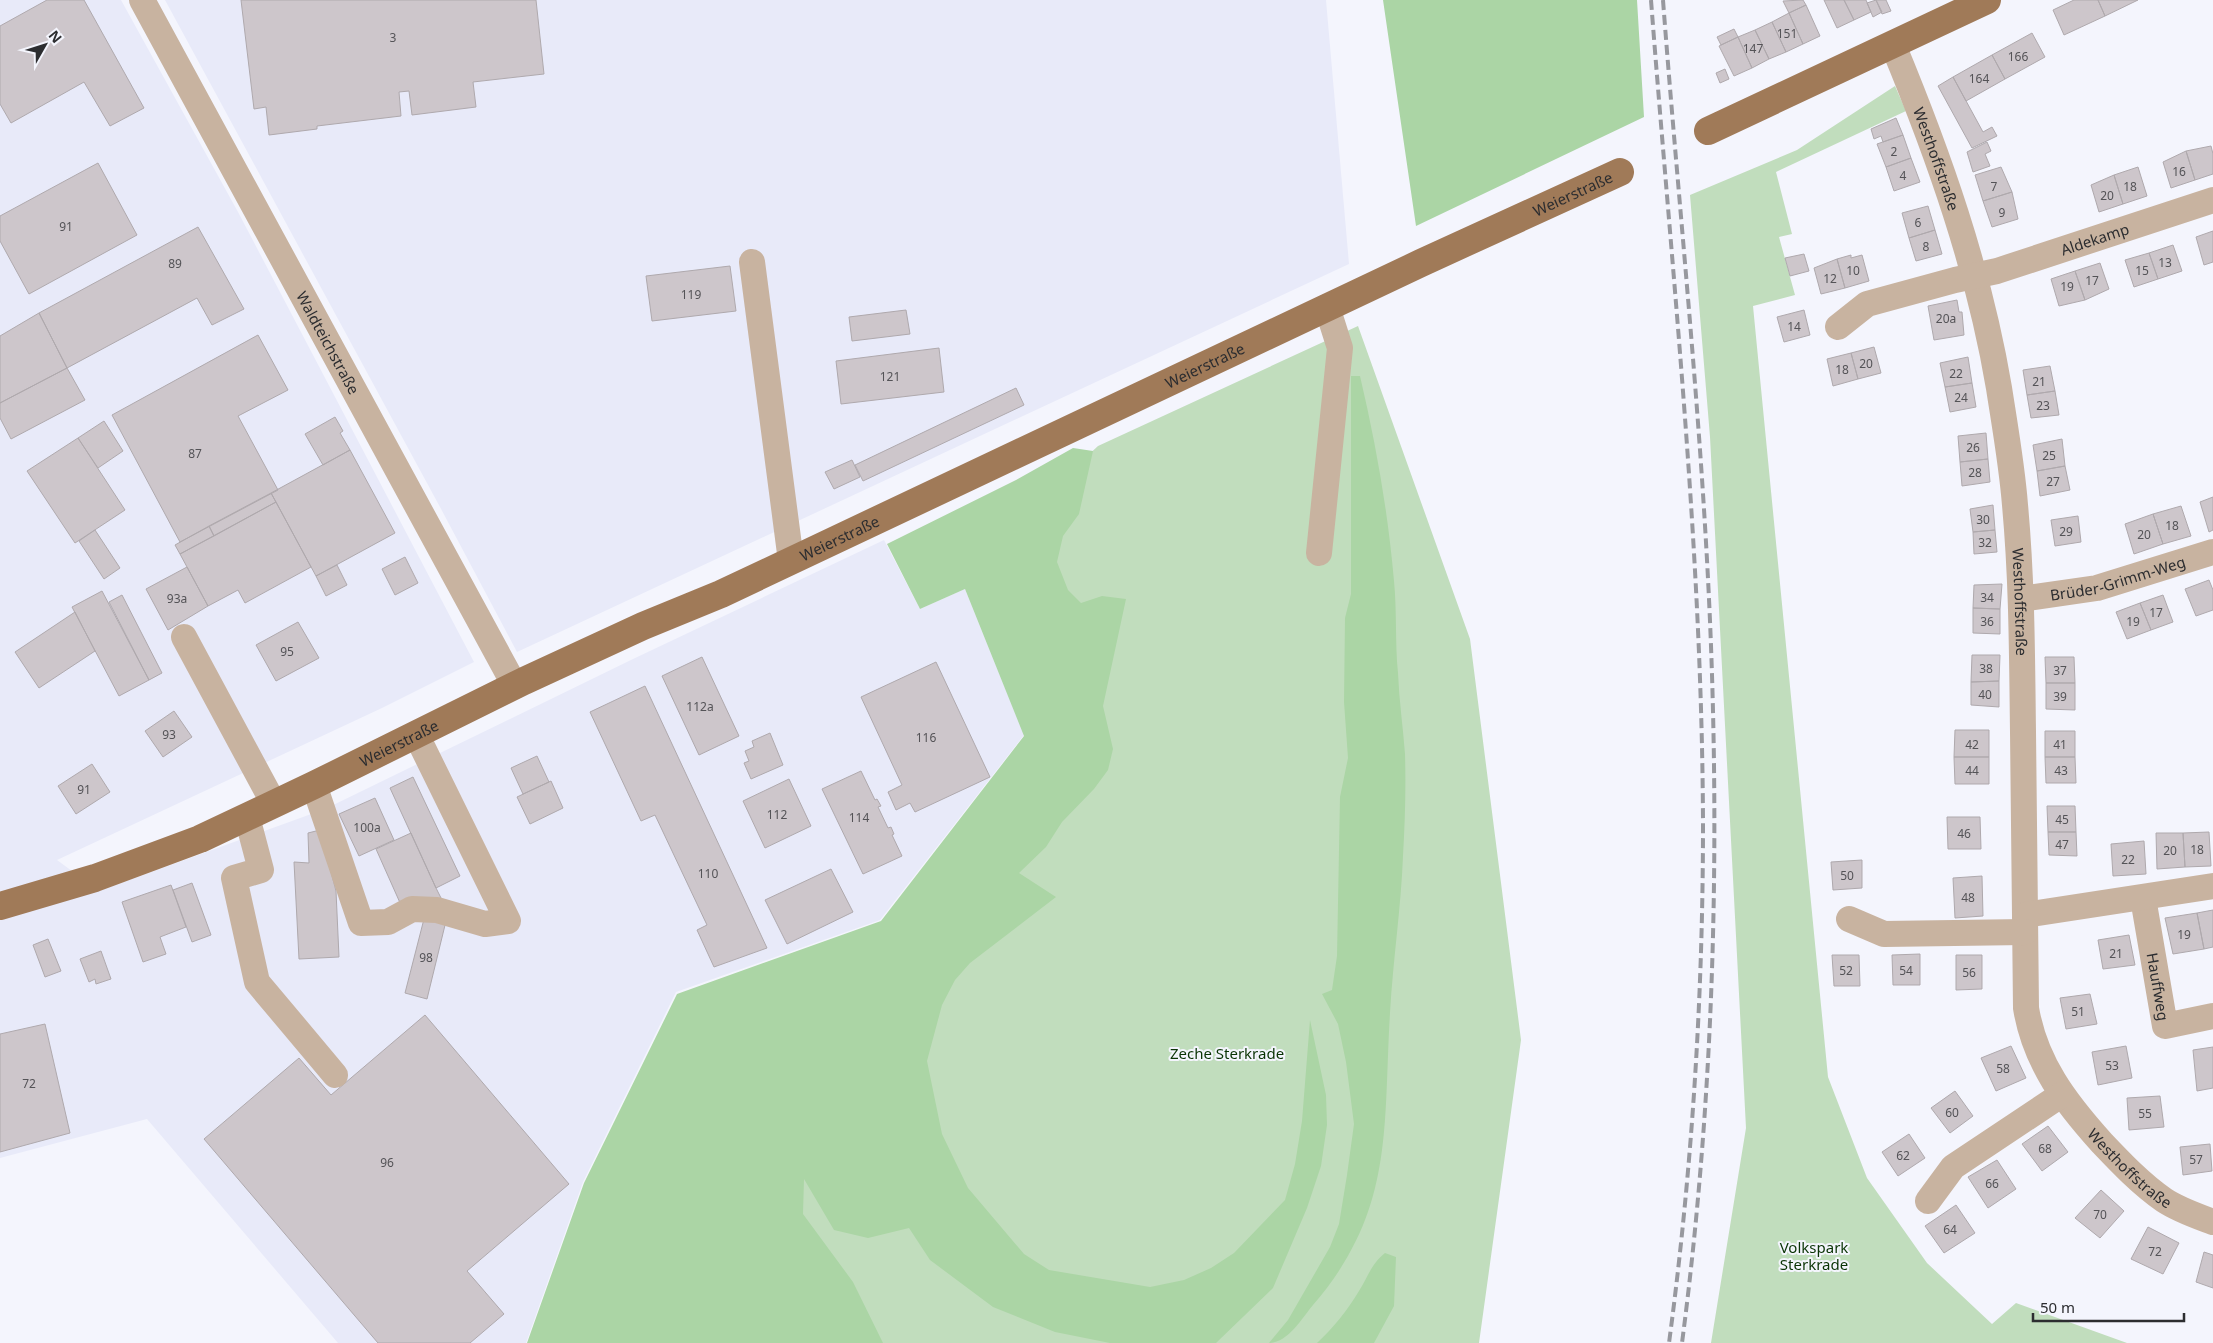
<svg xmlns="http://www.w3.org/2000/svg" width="2213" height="1343" font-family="'Noto Sans',sans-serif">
	<rect width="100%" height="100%" fill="#f4f5fd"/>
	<path fill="#e8eaf9" d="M0,0H121L238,212L474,662L382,708L57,860L99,891L325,809L633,659L884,540L920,609L965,589L1024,735L880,920L676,992L583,1182L526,1343H338L147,1119L0,1158Z
		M165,0H1326L1349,264L517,652L440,507Z"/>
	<path fill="#c1ddbd" d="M1895,86L1906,111L1776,172L1792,234L1779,237L1795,295L1753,306L1828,1077L1867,1178L1927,1263L1992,1324L2016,1303L2127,1343H1711L1746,1128L1710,437L1690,195L1797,150Z
		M1358,326L1470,639L1521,1040L1479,1343H622L1049,748L998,539L1098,446Z"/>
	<path fill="#abd5a5" d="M1383,0H1637L1644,117L1416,226Z
		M1351,376H1360C1376,444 1388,512 1394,581C1397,612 1395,643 1398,673C1399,700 1403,727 1405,754C1406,788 1405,822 1403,856C1401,908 1393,960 1390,1013C1383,1128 1395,1210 1313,1305C1302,1318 1288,1343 1269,1343L1288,1320L1330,1247L1339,1224L1347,1175L1354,1124L1346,1062L1338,1024L1322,994L1332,990L1337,956L1340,797L1348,758L1344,702L1345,618L1351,594Z
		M1073,448L1093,451L1079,514L1063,536L1057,562L1068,590L1081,603L1102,596L1126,599L1103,706L1113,749L1108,770L1094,789L1062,822L1046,847L1019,873L1056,897L970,963L955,980L942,1005L927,1061L942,1134L968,1188L1024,1254L1049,1270L1150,1287L1184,1280L1211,1268L1234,1253L1285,1200L1295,1164L1302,1121L1310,1020L1326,1095L1327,1125L1321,1166L1307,1208L1273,1288L1216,1343H1110L1055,1332L993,1307L930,1260L909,1228L868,1238L834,1230L804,1179L803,1214L853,1282L883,1343H527L584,1183L677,994L881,921L1024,736L965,589L920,609L887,544L1016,480Z
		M1385,1253L1396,1257L1394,1306L1374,1343H1317C1334,1327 1347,1311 1359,1291C1368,1277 1371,1264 1385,1253Z"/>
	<path fill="#cdc6cb" stroke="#afa9ad" d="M47,0H84L144,108L110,126L84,82L11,123L0,104V26Z
		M241,0H536L544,74L473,82L476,107L412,115L409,91L399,92L401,116L317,126V129L269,135L266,107L254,109Z
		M1803,0L1806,5L1789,13L1783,1Z
		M1824,0H1844L1854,20L1837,28Z
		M1844,0H1866L1871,12L1854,20Z
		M1876,0L1882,12L1873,17L1867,3Z
		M1876,0H1886L1891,11L1882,14Z
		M2074,0H2098L2105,16L2064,35L2053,10Z
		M2098,0H2138L2105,16Z
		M1806,5L1820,36L1803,44L1789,13Z
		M1789,13L1803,44L1786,52L1772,22Z
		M1772,22L1786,52L1769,59L1755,30Z
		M1734,29L1738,37L1721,45L1717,37Z
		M1755,30L1769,59L1752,68L1738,37Z
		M2032,33L2045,57L2005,79L1992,55Z
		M1738,37L1752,68L1734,76L1719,46Z
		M1992,55L2005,79L1966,101L1953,77Z
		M1725,69L1729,79L1720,83L1716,73Z
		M1953,77L1983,132L1992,127L1997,136L1972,148L1938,86Z
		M1896,118L1903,135L1883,142L1881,136L1874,139L1871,129Z
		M1903,135L1911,158L1886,167L1877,144Z
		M1987,142L1991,151L1985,154L1990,166L1973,172L1967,152Z
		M2211,146L2213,154V174L2195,180L2186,151Z
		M2186,151L2195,180L2171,188L2163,162Z
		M1911,158L1920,182L1894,191L1886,167Z
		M98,163L137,235L29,294L0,241V216Z
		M2001,167L2012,192L1983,201L1975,175Z
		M2138,167L2147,196L2123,204L2114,175Z
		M2114,175L2123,204L2099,212L2091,185Z
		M2012,192L2018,219L1992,227L1983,201Z
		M1928,206L1935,230L1909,238L1902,213Z
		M198,227L244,309L212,325L197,298L67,368L39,313Z
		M1935,230L1942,254L1916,261L1909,238Z
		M2213,231V262L2204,265L2196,237Z
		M2173,245L2182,271L2158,279L2149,253Z
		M2149,253L2158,279L2134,287L2125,260Z
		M1804,254L1809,271L1790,276L1785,258Z
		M1851,255V258L1862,255L1869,281L1845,288L1837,259Z
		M1837,259L1845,288L1821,294L1814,268Z
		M2100,263L2109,289L2085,300L2075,271Z
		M730,266L736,311L652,321L646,276Z
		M2075,271L2085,300L2059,306L2051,279Z
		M1957,300L1959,312H1962L1964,335L1934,340L1928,306Z
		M906,310L910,334L852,341L849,317Z
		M1804,310L1810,335L1784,342L1777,317Z
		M39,313L67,368L0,403V336Z
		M258,335L288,390L238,416L278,490L180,542L112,415Z
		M1874,347L1881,373L1858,379L1851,353Z
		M939,348L944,392L841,404L836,361Z
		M1851,353L1858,379L1833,386L1827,359Z
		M1968,357L1972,383L1945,387L1940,363Z
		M2050,366L2055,391L2027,395L2023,370Z
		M67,368L85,400L11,439L0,418V403Z
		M1972,383L1976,407L1950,412L1945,387Z
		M1016,388L1024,405L863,481L855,465Z
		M2055,391L2059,415L2031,418L2027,395Z
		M335,417L343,431L340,433L350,450L323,465L305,434Z
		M104,421L123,451L98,468L78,438Z
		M1986,433L1988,459L1960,462L1958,436Z
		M78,438L125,510L75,543L27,471Z
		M2062,439L2065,466L2037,471L2033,445Z
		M350,450L395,533L316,576L271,493Z
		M1988,459L1990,482L1962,486L1960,462Z
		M852,460L860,477L834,489L825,472Z
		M2065,466L2070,490L2040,496L2037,471Z
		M271,493L276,502L214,536L209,526Z
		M2213,497V530L2209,532L2200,502Z
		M276,502L311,567L245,603L238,590L208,606L180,554Z
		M1993,505L1995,530L1973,532L1970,509Z
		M2181,506L2191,536L2163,544L2153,514Z
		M2153,514L2163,544L2134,554L2125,524Z
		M2078,516L2081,542L2055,546L2051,520Z
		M209,526L214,536L180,554L175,545Z
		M95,530L120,568L104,579L79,541Z
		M1995,530L1997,552L1974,554L1973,532Z
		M405,557L418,583L395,595L382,569Z
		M337,565L347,585L326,596L316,576Z
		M187,567L208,606L168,630L146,589Z
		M2209,580L2213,590V610L2196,616L2185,589Z
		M2002,584L2000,609L1973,608L1974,585Z
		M102,591L149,680L119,696L72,607Z
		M122,595L162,673L149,680L109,602Z
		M2163,595L2173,622L2151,630L2140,603Z
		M2140,603L2151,630L2127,639L2116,612Z
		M1973,608L2000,609V634L1973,633Z
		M75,612L95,651L39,688L15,652Z
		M298,622L319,658L276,681L256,645Z
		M1972,655H2000L1999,681L1971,682Z
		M702,657L739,736L699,755L662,676Z
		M2045,657H2074L2075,683H2046Z
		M936,662L990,777L915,812L910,803L896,810L888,792L902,785L861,697Z
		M1999,681V707L1971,705V682Z
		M2046,683H2075V710L2046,709Z
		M645,686L767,948L714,967L697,930L707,925L655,815L641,821L590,712Z
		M174,711L192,737L163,757L145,731Z
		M1955,730H1989V757H1954Z
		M2045,731H2075V757H2045Z
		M770,733L783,765L751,779L744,763L749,761L745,751L754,747L752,741Z
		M537,756L549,782L523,794L511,768Z
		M1954,757H1989V784H1955Z
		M2045,757H2075L2076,783H2046Z
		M92,764L110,792L76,814L58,786Z
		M861,771L875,800L877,799L881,806L878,807L888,828L891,827L894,834L892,835L902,856L863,874L822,789Z
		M413,777L460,876L436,888L390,788Z
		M789,779L811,826L765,848L743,801Z
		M551,781L563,808L530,824L517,797Z
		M375,798L394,840L359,856L339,814Z
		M2047,806H2075L2076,832H2048Z
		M1947,817H1980L1981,849H1948Z
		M320,830L336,891L339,957L299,959L294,862L309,863L308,833Z
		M2048,832H2076L2077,856L2049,855Z
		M2209,832L2211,866L2185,867L2183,833Z
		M411,833L436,888L444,904L401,905L376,849Z
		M2156,833H2183L2185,867L2157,869Z
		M2144,841L2146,874L2113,876L2111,844Z
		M1862,860V888L1833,890L1831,862Z
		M831,869L853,912L787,944L765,900Z
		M1982,876L1983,916L1955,918L1953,878Z
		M192,883L211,935L192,942L173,890Z
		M171,885L186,927L160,937L166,954L143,962L122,902Z
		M2213,910V947L2204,949L2197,913Z
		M2197,913L2204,949L2173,954L2165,918Z
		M425,915L446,921L427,999L405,993Z
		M2129,935L2135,965L2103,969L2098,940Z
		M48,939L61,971L45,977L33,945Z
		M101,951L111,979L96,984L95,979L89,982L80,959Z
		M1920,954V985H1893L1892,955Z
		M1832,955H1859L1860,986H1834Z
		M1956,955H1982V989L1956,990Z
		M2090,994L2097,1024L2066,1029L2060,998Z
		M425,1015L569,1184L467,1271L504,1314L470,1343H378L204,1139L299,1058L331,1095Z
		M45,1024L70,1133L0,1152V1034Z
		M2011,1046L2026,1078L1996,1091L1981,1058Z
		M2126,1046L2132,1078L2098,1085L2092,1052Z
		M2213,1047V1088L2197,1091L2193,1050Z
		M1955,1091L1973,1116L1950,1133L1931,1108Z
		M2160,1096L2164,1127L2129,1130L2127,1098Z
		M2048,1126L2068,1152L2042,1171L2022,1144Z
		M1909,1134L1925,1158L1898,1176L1882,1152Z
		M2210,1144L2212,1171L2183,1175L2180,1147Z
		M1997,1160L2016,1189L1988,1208L1968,1177Z
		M2101,1190L2124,1211L2100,1238L2075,1218Z
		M1956,1205L1975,1233L1944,1253L1925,1226Z
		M2148,1227L2179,1243L2163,1274L2131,1259Z
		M2204,1252L2213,1255V1288L2196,1282Z"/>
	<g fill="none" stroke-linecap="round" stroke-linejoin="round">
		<g stroke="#c8b3a0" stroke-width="26">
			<path id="s1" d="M142,0L515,686"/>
			<path id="s2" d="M1893,45C1939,156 1979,269 1999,388C2005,427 2012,466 2015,505C2022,581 2022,656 2023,732C2024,824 2025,916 2026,1008C2035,1063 2066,1103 2102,1143C2121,1163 2141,1184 2164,1200C2179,1210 2197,1216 2213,1222"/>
			<path d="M752,262L791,561"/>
			<path id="s3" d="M1838,327L1867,304L1955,280L1997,271L2213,200"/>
			<path d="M1319,553L1340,348L1327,307"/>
			<path id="s4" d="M2021,599L2097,588L2213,552"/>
			<path d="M184,637L274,804"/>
			<path d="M314,785L361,923L388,922L412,909L437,910L485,924L508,921L416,734"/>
			<path d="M247,817L261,870L234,878L257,982L335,1075"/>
			<path id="s5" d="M2143,898L2165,1026L2213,1016"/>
			<path d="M2025,915L2213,886"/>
			<path d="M1849,919L1884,934L2025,932"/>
			<path d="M1928,1201L1953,1167L2061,1095"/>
		</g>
		<g stroke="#a07a58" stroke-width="28">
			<path d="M1708,131L1987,0"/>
			<path id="s6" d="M0,906L95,878L200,839L314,785L524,681L643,626L721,594L1421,263L1620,172"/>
		</g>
		<path stroke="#97989e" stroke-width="4" stroke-dasharray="10 5" stroke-linecap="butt" d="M1651,0C1672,274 1702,548 1703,824C1703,997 1692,1171 1669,1343
			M1663,0C1680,225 1705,449 1712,675C1719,898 1711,1121 1682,1343"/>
	</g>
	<g text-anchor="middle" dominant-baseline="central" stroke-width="4" stroke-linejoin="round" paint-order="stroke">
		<g font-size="12" fill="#545357">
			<text x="1787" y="33">151</text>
			<text x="393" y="37">3</text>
			<text x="1753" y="48">147</text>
			<text x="2018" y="56">166</text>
			<text x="1979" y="78">164</text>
			<text x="1894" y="151">2</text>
			<text x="2179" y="171">16</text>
			<text x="1903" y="175">4</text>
			<text x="1994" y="186">7</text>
			<text x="2130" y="186">18</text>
			<text x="2107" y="195">20</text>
			<text x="2002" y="212">9</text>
			<text x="1918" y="222">6</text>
			<text x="66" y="226">91</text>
			<text x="1926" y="246">8</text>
			<text x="2165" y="262">13</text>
			<text x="175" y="263">89</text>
			<text x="1853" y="270">10</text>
			<text x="2142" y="270">15</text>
			<text x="1830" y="278">12</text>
			<text x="2092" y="280">17</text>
			<text x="2067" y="286">19</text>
			<text x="691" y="294">119</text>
			<text x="1946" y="318">20a</text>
			<text x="1794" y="326">14</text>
			<text x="1866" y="363">20</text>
			<text x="1842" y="369">18</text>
			<text x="1956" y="373">22</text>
			<text x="890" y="376">121</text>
			<text x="2039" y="381">21</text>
			<text x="1961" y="397">24</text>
			<text x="2043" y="405">23</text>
			<text x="1973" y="447">26</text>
			<text x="195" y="453">87</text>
			<text x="2049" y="455">25</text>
			<text x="1975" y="472">28</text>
			<text x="2053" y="481">27</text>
			<text x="1983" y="519">30</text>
			<text x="2172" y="525">18</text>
			<text x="2066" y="531">29</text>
			<text x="2144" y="534">20</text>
			<text x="1985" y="542">32</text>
			<text x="1987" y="597">34</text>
			<text x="177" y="598">93a</text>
			<text x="2156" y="612">17</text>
			<text x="1987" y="621">36</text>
			<text x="2133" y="621">19</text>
			<text x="287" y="651">95</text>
			<text x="1986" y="668">38</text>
			<text x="2060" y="670">37</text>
			<text x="1985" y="694">40</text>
			<text x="2060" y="696">39</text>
			<text x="700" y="706">112a</text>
			<text x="169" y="734">93</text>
			<text x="926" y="737">116</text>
			<text x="1972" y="744">42</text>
			<text x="2060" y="744">41</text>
			<text x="1972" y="770">44</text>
			<text x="2061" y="770">43</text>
			<text x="84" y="789">91</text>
			<text x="777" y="814">112</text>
			<text x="859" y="817">114</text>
			<text x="2062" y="819">45</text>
			<text x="367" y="827">100a</text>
			<text x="1964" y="833">46</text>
			<text x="2062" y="844">47</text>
			<text x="2197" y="849">18</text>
			<text x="2170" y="850">20</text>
			<text x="2128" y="859">22</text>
			<text x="708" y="873">110</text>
			<text x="1847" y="875">50</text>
			<text x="1968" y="897">48</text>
			<text x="2184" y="934">19</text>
			<text x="2116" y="953">21</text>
			<text x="426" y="957">98</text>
			<text x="1846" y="970">52</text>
			<text x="1906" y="970">54</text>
			<text x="1969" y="972">56</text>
			<text x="2078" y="1011">51</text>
			<text x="2112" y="1065">53</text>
			<text x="2003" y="1068">58</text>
			<text x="29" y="1083">72</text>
			<text x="1952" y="1112">60</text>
			<text x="2145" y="1113">55</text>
			<text x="2045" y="1148">68</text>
			<text x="1903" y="1155">62</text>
			<text x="2196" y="1159">57</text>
			<text x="387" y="1162">96</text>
			<text x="1992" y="1183">66</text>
			<text x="2100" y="1214">70</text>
			<text x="1950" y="1229">64</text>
			<text x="2155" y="1251">72</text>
		</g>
		<g font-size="15" fill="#2c2d30" stroke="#f4f5fd">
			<text stroke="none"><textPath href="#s2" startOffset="122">Westhoffstraße</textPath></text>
			<text stroke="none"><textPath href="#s6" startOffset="1728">Weierstraße</textPath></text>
			<text stroke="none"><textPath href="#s3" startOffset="274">Aldekamp</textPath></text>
			<text stroke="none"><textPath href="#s1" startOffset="390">Waldteichstraße</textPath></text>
			<text stroke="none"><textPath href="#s6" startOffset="1322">Weierstraße</textPath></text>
			<text stroke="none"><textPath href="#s6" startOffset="918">Weierstraße</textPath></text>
			<text stroke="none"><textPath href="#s4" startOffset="99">Brüder-Grimm-Weg</textPath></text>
			<text stroke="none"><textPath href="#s2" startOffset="575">Westhoffstraße</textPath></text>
			<text stroke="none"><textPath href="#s6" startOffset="432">Weierstraße</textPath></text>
			<text stroke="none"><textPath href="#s5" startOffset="90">Hauffweg</textPath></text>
			<text stroke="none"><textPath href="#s2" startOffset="1176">Westhoffstraße</textPath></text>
		</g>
		<g font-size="15" fill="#0a3405" stroke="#f4f5fd">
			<text x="1227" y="1053">Zeche Sterkrade</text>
			<text x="1814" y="1247">Volkspark<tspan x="1814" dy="17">Sterkrade</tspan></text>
		</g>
	</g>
	<g transform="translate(45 45) rotate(51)" stroke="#f4f5fd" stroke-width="4" paint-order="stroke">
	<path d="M0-4L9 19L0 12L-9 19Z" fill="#2c2d30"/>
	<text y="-8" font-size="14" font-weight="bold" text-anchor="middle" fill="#2c2d30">N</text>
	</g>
	<path d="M2033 1313v8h151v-8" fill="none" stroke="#2c2d30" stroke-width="2.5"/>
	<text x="2040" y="1313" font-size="15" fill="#2c2d30" stroke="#f4f5fd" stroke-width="4" paint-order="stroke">50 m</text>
</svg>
